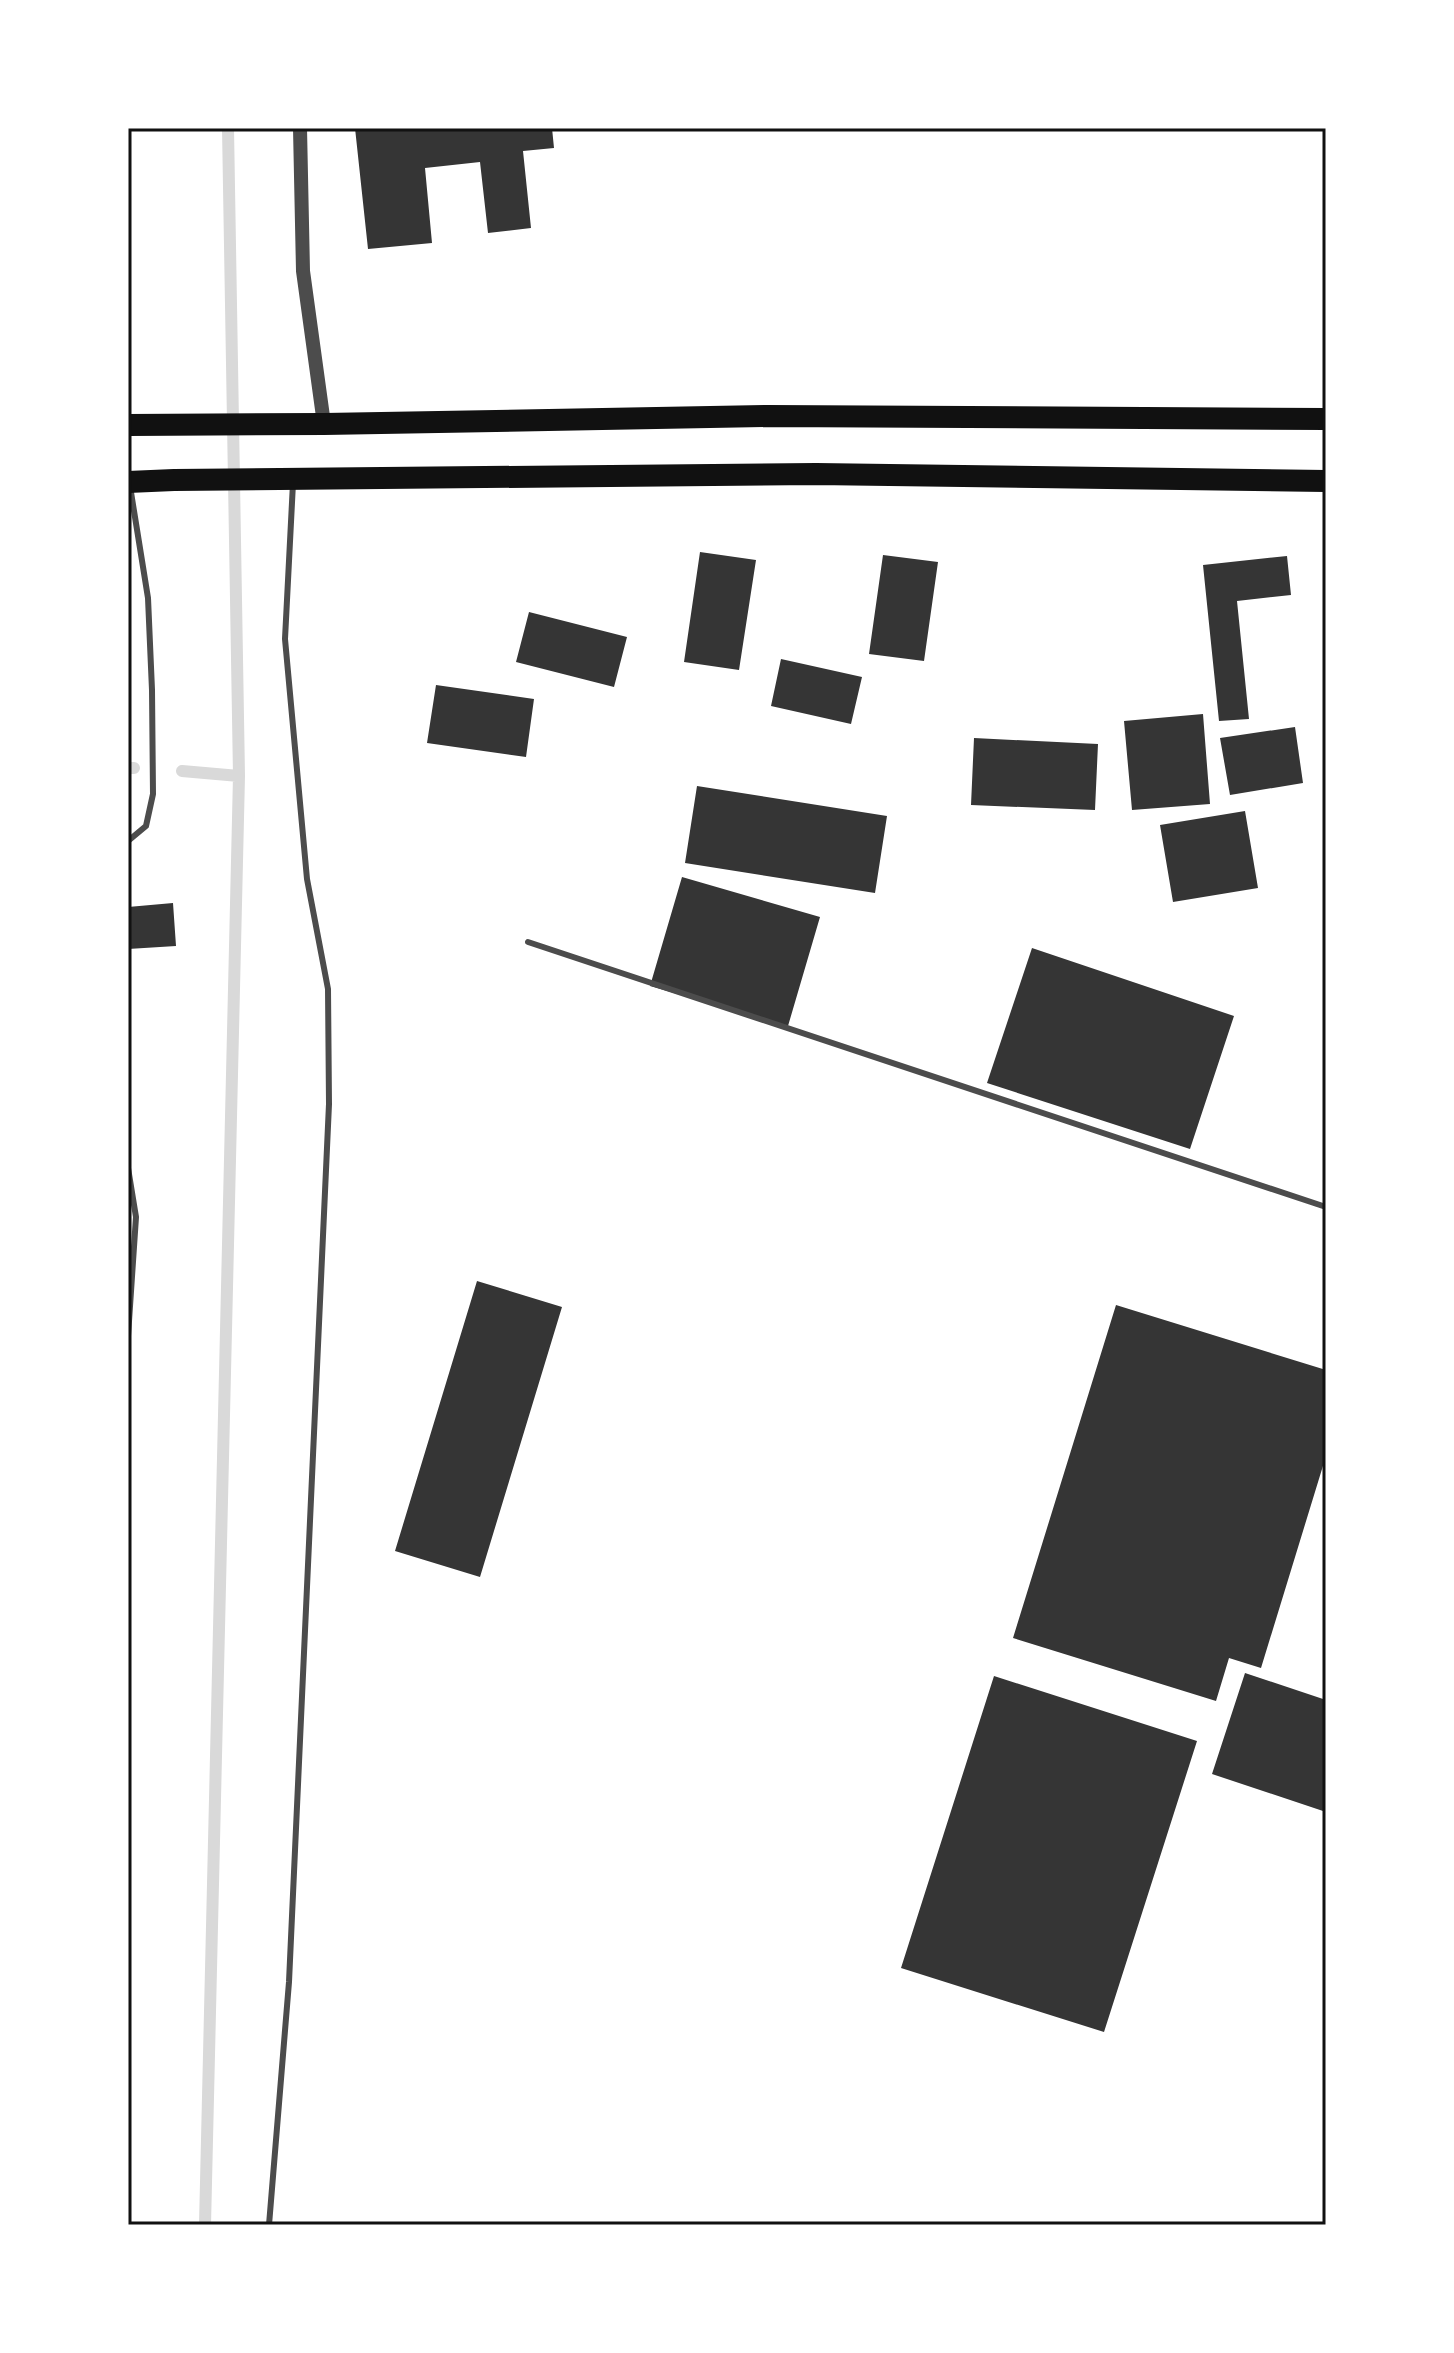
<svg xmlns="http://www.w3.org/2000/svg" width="1454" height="2353" font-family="Overpass,sans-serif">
	<rect width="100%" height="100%" fill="#fff"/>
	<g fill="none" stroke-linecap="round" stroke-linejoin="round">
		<path stroke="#d9d9d9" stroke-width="12" d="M128,768H134
			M182,771L239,776
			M205,2225L239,776L228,128"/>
	</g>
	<path fill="#353535" d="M355,128H552L554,148L523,151L531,228L488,233L480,162L425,168L432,243L368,249Z
		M700,552L756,560L739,670L684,662Z
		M883,555L938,562L924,661L869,654Z
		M1287,556L1291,595L1237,601L1249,719L1219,721L1203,565Z
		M529,612L627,637L614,687L516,662Z
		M781,659L862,677L851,724L771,706Z
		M436,685L534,699L526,757L427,743Z
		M1203,714L1210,804L1132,810L1124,721Z
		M1295,727L1303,783L1230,795L1220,738Z
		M974,738L1098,744L1095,810L971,805Z
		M697,786L887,816L875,893L685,863Z
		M1245,811L1258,888L1173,902L1160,825Z
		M682,877L820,917L788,1026L650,986Z
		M173,903L176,946L128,949V907Z
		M1032,948L1234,1016L1190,1149L987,1083Z
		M477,1281L562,1307L480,1577L395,1551Z
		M1116,1305L1326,1370V1456L1261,1668L1229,1658L1216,1701L1013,1638Z
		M1245,1673L1326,1700V1812L1212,1774Z
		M994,1676L1197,1741L1104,2032L901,1968Z"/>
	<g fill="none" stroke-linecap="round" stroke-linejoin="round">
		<path stroke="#4c4c4c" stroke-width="6" d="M128,841L146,826L153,794L152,690L148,598L130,486
			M528,942L1326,1207
			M128,1168L136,1217L128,1336
			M269,2225L289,1982L329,1104L328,989L307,879L285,639L293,483"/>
		<path stroke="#4c4c4c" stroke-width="14" d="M300,128L303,271L324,424"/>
		<path stroke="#111" stroke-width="22" d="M128,425L324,424L769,416L1326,419
			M128,482L174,480L816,474L1326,481"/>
	</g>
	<rect width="1454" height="2353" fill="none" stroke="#ffffff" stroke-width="260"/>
	<rect x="130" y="130" width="1194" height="2093" fill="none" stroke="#111" stroke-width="3"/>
</svg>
